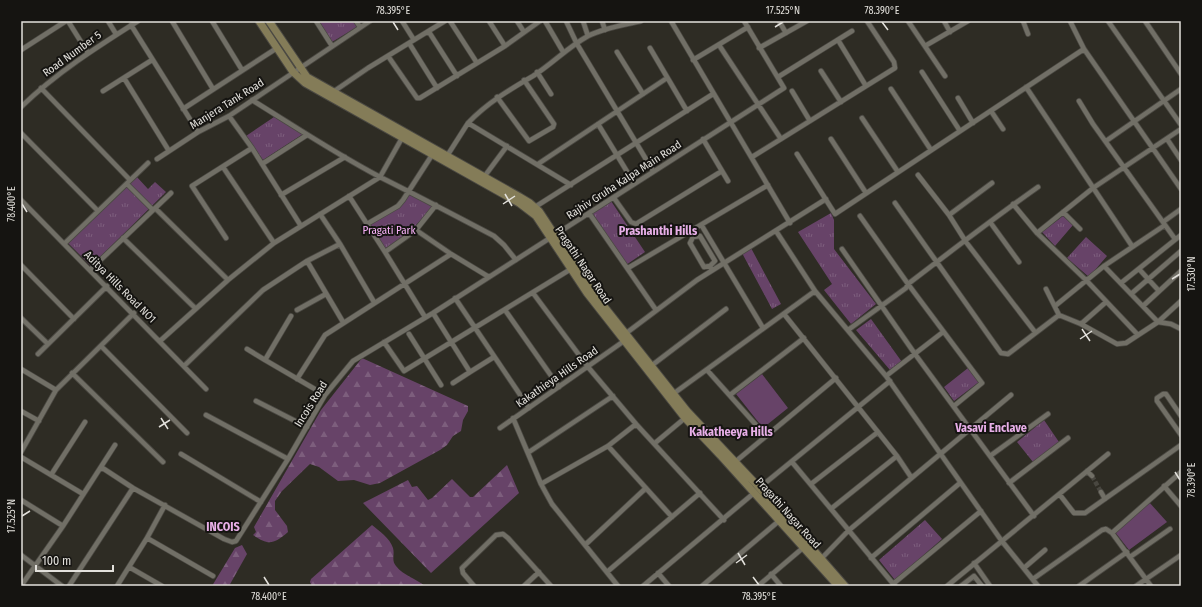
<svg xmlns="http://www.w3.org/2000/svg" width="1202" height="607" font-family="'Fira Sans Condensed',sans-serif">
	<defs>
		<pattern id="grass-tufts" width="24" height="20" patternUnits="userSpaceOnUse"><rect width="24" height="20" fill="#674368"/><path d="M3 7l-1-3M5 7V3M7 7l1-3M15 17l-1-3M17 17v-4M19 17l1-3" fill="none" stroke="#7d5e7d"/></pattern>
		<pattern id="forest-firs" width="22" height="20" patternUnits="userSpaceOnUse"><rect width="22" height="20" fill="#674368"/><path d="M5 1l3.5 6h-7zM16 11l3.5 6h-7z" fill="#7d5e7d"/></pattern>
	</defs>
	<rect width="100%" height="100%" fill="#2e2c24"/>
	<path fill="url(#grass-tufts)" d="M319,21H353L357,27L332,42Z
		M274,117L303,134L263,160L246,136Z
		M136,176L148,189L155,182L166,192L91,266L68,243Z
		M410,193L431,205L432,209L413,228L386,250L370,225Z
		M611,201L645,252L626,265L592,213Z
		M831,213L834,220V249L876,304L851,324L824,290L832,284L798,232Z
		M1063,216L1073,225L1055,246L1042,232Z
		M1086,237L1107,256L1089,277L1067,258Z
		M751,248L781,304L772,309L742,253Z
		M871,319L902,362L890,370L856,330Z
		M968,368L979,382L954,401L944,387Z
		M1044,420L1059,442L1033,462L1017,442Z
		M925,520L942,539L895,580L879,560Z"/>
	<path fill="url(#forest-firs)" d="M362,358L468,406V411L463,420L461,431L453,436L447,445L440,450L380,483L370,485L354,480L338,481L319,467L310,464L282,491L275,501V510L287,526L288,532C273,545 268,545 253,535L256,532L254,527L321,410Z
		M507,465L519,493L431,573L363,503L408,480L412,487L417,486L428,500L432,498L452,479L470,497H473Z
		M372,525C379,531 390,538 393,548C395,555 391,560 396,566C404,576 415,578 425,586H312L310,582L311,579Z
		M242,545L247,554L229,586H212L235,548Z"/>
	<path fill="#674368" d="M762,374L788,408L763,428L736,394Z
		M1149,502L1167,522L1129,550L1115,532Z"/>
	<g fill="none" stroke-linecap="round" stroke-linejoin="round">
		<path stroke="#494740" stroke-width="4.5" stroke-dasharray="4.5 2" stroke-linecap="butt" d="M1092,476L1101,492"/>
		<g stroke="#4b4943" stroke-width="6">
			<path id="street" d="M68,21L88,53
				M108,21L116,34
				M172,21L213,89
				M212,21L242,70
				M316,21L332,46
				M356,21L360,27
				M402,21L414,40
				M450,21L477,63
				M489,21L505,46
				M517,21L524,32
				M545,21L562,50
				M566,21L577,44L653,171
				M583,21L588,36
				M602,21L605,30
				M671,21L790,223
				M779,21L786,33
				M908,21L945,76
				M944,21L950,32
				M1023,21L1028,34
				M1070,21L1084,49L1181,189
				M1108,21L1181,125
				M1145,21L1181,74
				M131,25L198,132
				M429,32L457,76
				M838,40L866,86
				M409,43L437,88
				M719,45L781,139
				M925,46L968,21
				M650,48L687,111
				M759,48L807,21
				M21,50L66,21
				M617,52L643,94
				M388,56L417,98H420L505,46L540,21
				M693,60L748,27
				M821,71L841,102
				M537,72L551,94
				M922,72L960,131
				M778,77L852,31
				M124,78L169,151
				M1026,87L1132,246
				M41,88L130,180
				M891,89L931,150
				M103,91L152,60
				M792,91L810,121
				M333,92L368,68L445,21
				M497,97L529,141L553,127L554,124L524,80
				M958,98L973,123
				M252,100C294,126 336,154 380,177C418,196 456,216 494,236L504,245L516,260
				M1079,101L1093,124L1175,239
				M21,107C56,73 97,47 138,21
				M183,109L277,48
				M991,111L1003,129
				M229,116L252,148L301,226
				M862,118L898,172
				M468,123C487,103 509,90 533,76C552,64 568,47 588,36C604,28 624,25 641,21
				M598,124L634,183
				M21,133L98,211
				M703,139L728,181
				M831,139L866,193
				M1167,139L1181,160
				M1106,141L1181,89
				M797,154L835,214L1084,49
				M447,156L468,123L571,185
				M752,157L895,68L894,62L867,21
				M157,159L198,132L229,116L370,21
				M262,164L307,135
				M538,164L667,78
				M223,167L274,243
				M918,175L949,215L966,242L1035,332
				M484,177L507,146
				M127,184L153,210
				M281,195L345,157
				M349,196L385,252L425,317
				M614,198L631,222L636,224L722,171
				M21,200L206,389
				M895,203L1001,353L1008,354L1059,315
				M1013,204L1037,233L1086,280L1138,335
				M535,207L713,94
				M155,208L228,280
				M1063,212L1080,229
				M589,213L656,310
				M320,214L340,244L374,302
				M949,215L992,183
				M860,216L908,284L982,383L954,406
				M990,222L1019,262
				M1163,222L1181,209
				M367,224L398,206L403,200L432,155
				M702,226L763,328
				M416,230L451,254L489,277
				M776,231L815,291L886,376L1001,540L1038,586
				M690,232L693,237L690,243L704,267L710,266L712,270
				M1037,233L1093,188L1181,129
				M693,237L700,236L715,261L710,266
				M123,238L195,308
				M226,238L192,186L252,148
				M64,244L148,163
				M842,249L915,354L1034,516
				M385,252L416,230L436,205
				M307,261L343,322
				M21,265L74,319
				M1104,266L1158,322L1171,324L1181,329
				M628,268L768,185
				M1139,269L1159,291
				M90,270L171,193
				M1121,283L1181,235
				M1046,289L1059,315L1081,324L1117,344L1126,343L1158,322L1181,301
				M533,293L588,367L636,424L724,520
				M1131,294L1181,251
				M455,298L529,408
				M1055,306L1104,266L1165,225
				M1143,306L1181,271
				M297,310L326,294
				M505,310L559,387
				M433,313L470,372L453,383
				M784,314L897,456L911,477
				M291,316L265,360L325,395
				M21,318L48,344
				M1081,324L1106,302
				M848,330L906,288L908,284C951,251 994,218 1038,187
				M409,334L441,385
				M625,334L697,280L826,199
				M160,341L228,280L274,243L380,177L402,138
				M384,342L404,371L571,269
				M101,346L187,433
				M247,349L265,360
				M38,354L107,286
				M184,366L263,290L307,261L340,244
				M651,366L726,309
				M21,369L56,390
				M707,370L766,436
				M470,372L494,357
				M72,373L163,462
				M886,376L943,332
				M297,379L325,335L451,254
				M673,394L815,291
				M730,395L804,338
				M256,401L307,427
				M21,411L39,421
				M206,415L288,459
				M1181,416L1166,394H1163L1157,398V401L1181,435
				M513,418L541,484L552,504L618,586
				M500,428L624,341
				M655,443L685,418
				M608,446L672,517
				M21,452L56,390L134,313
				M529,452L613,396
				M181,454L261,502
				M990,456L1048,414
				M21,457L83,494
				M735,462L836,378
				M792,462L895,586
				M101,467L133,488L224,539L232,542L236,541L288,459L325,395L353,361L433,313L784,88L744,21
				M1087,471L1092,476
				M51,475L85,422
				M1009,483L1068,438
				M541,484L608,446L636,424
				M811,484L878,432
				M1164,486L1181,506
				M759,488L890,381
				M1101,492L1105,499
				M1060,495L1074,513H1085L1181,445
				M21,500L63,526
				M832,508L897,456
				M1112,533L1151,586
				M147,538L213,576
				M585,545L646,488
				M21,555L62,586
				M1130,557L1170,529
				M871,558L960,483
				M821,559L848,531L1011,395
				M974,563L990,586
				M129,567L162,586
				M1024,568L1045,550
				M607,572L700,493
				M658,573L669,586
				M771,574L781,586
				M1033,579L1102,530L1106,529L1112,533L1181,472
				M893,584L981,511
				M21,586L63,526L115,445
				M69,586L133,488
				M117,586L147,538L165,505
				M474,586L463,573L462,568L496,535L503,534L508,538L551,586
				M524,586L539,572
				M643,586L754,493
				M702,586L780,520
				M758,586L804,547
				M947,586L1108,454
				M961,586L974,576L982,586
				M1079,586L1127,552
				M1136,586L1181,555"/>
		</g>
		<g stroke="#4b4943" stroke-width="9">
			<path id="secondary" d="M259,21L293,72L305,83L519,203L536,216L587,293L685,418L720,455L838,586
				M269,21L307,77L520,197L530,203L539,211L591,290L687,411L755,483L845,586"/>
		</g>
		<use href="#street" stroke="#716f66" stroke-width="4.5"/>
		<use href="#secondary" stroke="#847c58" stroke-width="7"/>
	</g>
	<path fill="none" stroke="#e3e1dc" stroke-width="1.5" d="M393,22L398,30M882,22L888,30M775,27L783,22M505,194L512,206M22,204L27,212M503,204L515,196M1172,279L1180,274M1082,329L1090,341M1080,339L1092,331M161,418L168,429M159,427L170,420M1175,472L1180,480M22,516L30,511M738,553L745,565M736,563L747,555M264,577L269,585M753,577L759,585"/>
	<g text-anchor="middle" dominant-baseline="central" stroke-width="4" stroke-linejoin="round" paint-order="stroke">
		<g font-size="11" fill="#e3e1dc" stroke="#151411">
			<text transform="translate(72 54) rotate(-36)">Road Number 5</text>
			<text transform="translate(227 104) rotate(-32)">Manjera Tank Road</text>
			<text transform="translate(624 180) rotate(-33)">Rajhiv Gruha Kalpa Main Road</text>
			<text transform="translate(583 265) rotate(56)">Pragathi Nagar Road</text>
			<text transform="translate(120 287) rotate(45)">Aditya Hills Road NO1</text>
			<text transform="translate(557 377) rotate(-35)">Kakathieya Hills Road</text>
			<text transform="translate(311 404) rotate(-58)">Incois Road</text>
			<text transform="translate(788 513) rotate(48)">Pragathi Nagar Road</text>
		</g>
		<g font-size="11" fill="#fab2fa" stroke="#151411">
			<text x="389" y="230">Pragati Park</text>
		</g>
		<g font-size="12" font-weight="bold" fill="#e8afe8" stroke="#151411">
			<text x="658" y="231">Prashanthi Hills</text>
			<text x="991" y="428">Vasavi Enclave</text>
			<text x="731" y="432">Kakatheeya Hills</text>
			<text x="223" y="527">INCOIS</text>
		</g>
	</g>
	<rect width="1202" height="607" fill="none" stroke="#151411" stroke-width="44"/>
	<path d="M36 565v6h77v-6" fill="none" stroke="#e3e1dc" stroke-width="2"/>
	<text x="42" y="565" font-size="12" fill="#e3e1dc" stroke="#151411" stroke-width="3" paint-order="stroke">100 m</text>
	<rect x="22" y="22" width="1158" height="563" fill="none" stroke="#e3e1dc" stroke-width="1.5"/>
	<g font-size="10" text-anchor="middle" fill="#e3e1dc">
		<text x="393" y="14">78.395°E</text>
		<text x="783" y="14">17.525°N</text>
		<text x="882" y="14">78.390°E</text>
		<text transform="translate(11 204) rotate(-90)" y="4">78.400°E</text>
		<text transform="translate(1191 274) rotate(-90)" y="4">17.530°N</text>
		<text transform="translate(1191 480) rotate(-90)" y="4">78.390°E</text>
		<text transform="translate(11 516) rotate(-90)" y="4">17.525°N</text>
		<text x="269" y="600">78.400°E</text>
		<text x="759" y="600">78.395°E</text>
	</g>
</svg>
